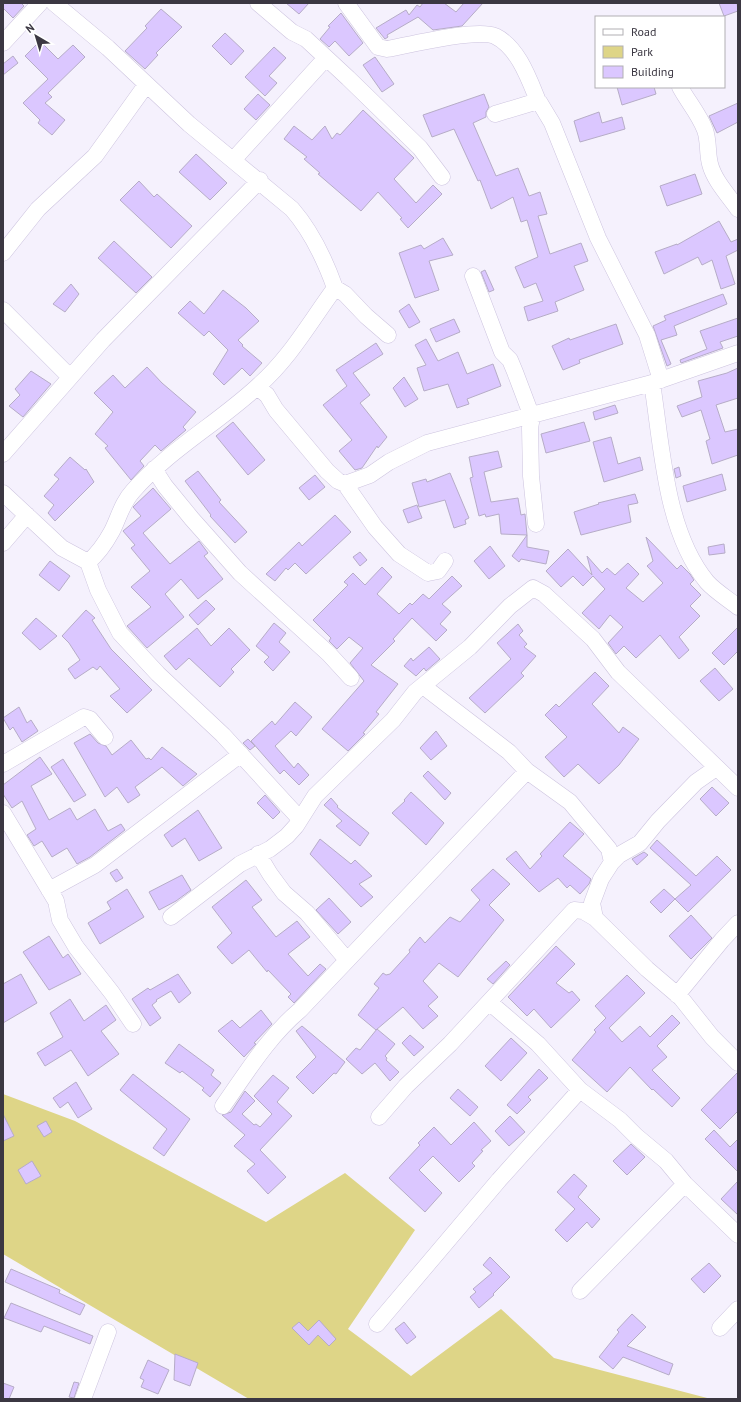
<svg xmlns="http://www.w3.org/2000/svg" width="741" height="1402" font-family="'PT Sans',sans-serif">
	<rect width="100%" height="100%" fill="#f5f1fd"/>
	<path fill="#ded587" d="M3,1094L75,1121L266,1222L345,1173L415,1230L348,1329L411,1376L501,1309L554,1358L711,1399H249L3,1254Z"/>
	<path fill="#dbc7ff" stroke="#b6acc7" d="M3,3H21L24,6L13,18L3,8Z
		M286,3H309L299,14Z
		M423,3H444L456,12L464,3H483L462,26L433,30L418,17L387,35L388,37L385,39L376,28L406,10L409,15L417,5L420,7Z
		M719,3H737L738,11L724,16Z
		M161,9L182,27L156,53L158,55L145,69L125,51L147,28L145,26Z
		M341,13L363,43L349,56L335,41L329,47L320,39L330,27L328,26Z
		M225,33L244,51L231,65L212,46Z
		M40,41L58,59L73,45L85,57L48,93L52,97L45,103L65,120L52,135L38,123L40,120L23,103L48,79L25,56Z
		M274,47L286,58L269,76L277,83L265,96L245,77Z
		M13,56L18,63L3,75V64Z
		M375,57L394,84L382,92L363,65Z
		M617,87H654L656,94L622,105Z
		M258,94L270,105L256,120L244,109Z
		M484,94L489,107L486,112V117L473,123L496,176L518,168L529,196L540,192L547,214L538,216L550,254L581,243L588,261L574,266L584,290L555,302L558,311L528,321L524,307L543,301L536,283L524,288L515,267L538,257L527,220L521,222L513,197L491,209L480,180L478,181L454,129L432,137L423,115Z
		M738,103V122L717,133L709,116Z
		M363,110L414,158L394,179L416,203L433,185L442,194L408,228L400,219L402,218L378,192L361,211L318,174L320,173L304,159L307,157L284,139L294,126L312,140L325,126L332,139L337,133L340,135Z
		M599,112L602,123L622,117L625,129L580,142L574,121Z
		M196,154L227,183L210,200L179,172Z
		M695,174L702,194L667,206L660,186Z
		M139,181L154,197L157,194L192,226L171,248L120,200Z
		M719,221L731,242L738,239V250L726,256L735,284L721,289L712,260L702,265L698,257L664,274L655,252L677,244V245Z
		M443,238L453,255L429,261L439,290L415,298L399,253L421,245L424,249Z
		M114,241L152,277L136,293L98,258Z
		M485,270L494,290L489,292L481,272Z
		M71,284L79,294L65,312L53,304Z
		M223,290L246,308L259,321L238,340L243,345L242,346L262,363L250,376L242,368L224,385L213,374L228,350L209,331L204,336L178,313L190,301L204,314Z
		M723,294L727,304L674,326L677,335L661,340L671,364L667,366L653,326L666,320L664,316Z
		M409,304L420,322L409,328L399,311Z
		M738,318V336L720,342L723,348L681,363L680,360L707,349L700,331Z
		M454,319L460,332L436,342L430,329Z
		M616,324L623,344L579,360L580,363L563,370L552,346L569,338L570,340Z
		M426,339L438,361L458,352L467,374L493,364L501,386L467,399L469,404L457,408L448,384L424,391L417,368L426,365L415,345Z
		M376,343L383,354L353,373L370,395L360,403L387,437L378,448L377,446L362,468L355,470L339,451L352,440L323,405L347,386L336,370Z
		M147,367L162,383L196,412L183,427L186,430L161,451L155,445L140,461L144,466L131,480L105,448L108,446L95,434L113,412L94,393L113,375L125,388Z
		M738,368V398L716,405L725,432L738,429V455L712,464L706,441L710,439L701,410L682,417L677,406L702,397L698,381L727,373Z
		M31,371L51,384L23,417L9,406L20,395L15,389Z
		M404,377L418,399L405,407L393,388Z
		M615,405L618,413L595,420L593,412Z
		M233,422L265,460L248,475L216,436Z
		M584,422L590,441L546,453L541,434Z
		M611,437L618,464L640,457L643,470L604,482L593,442Z
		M498,451L502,467L484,472L491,502L518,498L521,515L525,514L527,535L501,534L499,514L486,517L485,514L479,516L470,478L473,477L469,457Z
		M70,457L85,470L86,469L94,482L55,521L48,513L54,505L44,496L59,479L54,475Z
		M679,467L681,476L676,478L674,469Z
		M198,471L221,500L219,502L247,532L235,543L210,516L211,515L185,481Z
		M450,473L469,518L465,520L466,524L454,528L445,500L419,507L412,483L426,479L427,482Z
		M722,474L726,490L687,502L683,486Z
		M315,475L325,487L309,500L299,488Z
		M153,488L171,509L143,533L170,564L199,541L208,553L204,556L223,579L198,599L181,579L165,594L184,617L147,648L127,626L151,607L131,587L150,571L131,548L135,545L123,531L141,516L133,507Z
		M635,494L638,503L628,505L631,522L581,535L574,512L599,504L598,503Z
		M417,505L422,518L408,523L403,510Z
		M335,515L351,532L306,574L295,563L288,570L286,568L275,581L266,574L299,542L302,546Z
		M527,535V547L549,551L546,564L521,559L519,562L512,556Z
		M646,537L677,569L681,565L690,574L694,580L690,584L701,595L690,606L700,616L679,637L689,650L679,659L660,635L636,658L624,646L616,654L608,643L623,627L610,615L599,629L582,613L605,589L593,576L583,586L573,576L561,587L546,571L568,549L592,575L587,556L602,573L607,568L615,575L628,563L639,574L626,588L643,602L663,583L647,566L653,561Z
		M724,544L725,553L709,555L708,547Z
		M490,546L505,566L489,579L474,561Z
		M360,552L367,560L360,566L353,557Z
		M50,561L70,576L59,591L39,575Z
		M382,567L392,577L377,594L399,614L410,603L412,605L423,594L429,599L452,576L462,586L442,604L451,612L440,624L447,630L436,641L412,618L393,639L395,641L371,665L398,684L376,712L379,714L363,733L365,734L348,751L322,729L364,681L350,663L363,648L349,637L337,649L329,641L331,638L313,620L348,585L344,582L353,573L365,585Z
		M206,600L215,609L198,625L189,615Z
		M86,610L95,618L92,620L111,649L152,690L127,713L110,696L120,689L100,666L97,670L93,667L75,679L68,669L80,660L69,643L62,636Z
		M36,618L57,636L40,650L22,633Z
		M274,623L286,633L279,642L290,652L273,671L264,662L269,657L256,646Z
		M518,624L523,631L519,635L527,644L524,647L536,656L521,673L524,676L485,713L469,698L511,659L497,643Z
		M738,627V651L724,665L712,653Z
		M197,628L211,646L229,628L250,650L231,669L234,672L220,687L189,658L176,670L164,656Z
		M429,647L440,659L426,671L424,668L416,676L404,666L411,658L413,661Z
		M715,668L733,689L719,701L700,681Z
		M595,672L609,686L592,704L619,733L623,727L639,739L619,765L599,784L578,764L564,777L545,757L567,737L545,715L556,704L559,707Z
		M295,702L312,717L296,736L291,731L275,746L294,768L298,763L309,775L299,785L284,770L280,774L251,741L272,721L275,725Z
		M19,707L27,723L31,720L38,731L22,742L13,727L10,730L3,718Z
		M436,731L447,746L431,760L420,748Z
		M90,734L98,743L106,746L112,755L131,740L146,759L149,758L151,760L162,747L197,774L183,786L162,767L135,787L140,795L128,803L117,787L105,797L74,743Z
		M248,739L255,746L250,750L243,743Z
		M40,757L52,774L31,786L49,820L70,808L77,820L95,809L108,831L121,824L125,830L90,857L77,864L67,848L52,857L42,841L34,846L27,835L36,829L22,801L12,808L3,794V785Z
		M63,759L86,795L74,802L51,767Z
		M428,771L451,793L445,800L423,776Z
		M712,787L729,803L716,816L700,799Z
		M411,792L444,823L426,845L392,813L405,801L404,800Z
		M265,795L280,812L273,819L257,803Z
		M331,798L338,806L337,807L369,833L360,846L336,826L342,821L324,805Z
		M198,810L222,848L199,861L185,838L172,847L164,835Z
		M570,822L584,834L563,856L591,879L589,884L580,894L570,885L567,888L558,878L539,892L506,859L516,851L530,869L542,856L540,854Z
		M320,839L351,864L355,860L372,876L359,884L373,897L361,907L310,854Z
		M657,840L696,876L717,856L731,870L688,912L675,899L691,885L650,848Z
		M644,852L648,855L637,865L632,859Z
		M117,869L123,878L116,882L110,873Z
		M493,869L510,884L489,905L504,920L458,977L439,963L423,981L438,997L428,1006L438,1016L423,1029L403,1007L376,1030L358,1015L379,988L374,984L383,973L386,975L390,974L410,952L409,950L420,937L425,943L450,917L460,922L480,900L471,890Z
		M182,875L191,890L176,901L159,910L149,892Z
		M246,880L262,900L252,907L276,937L297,921L310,937L288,954L308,976L320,964L326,969L294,1003L288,997L291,994L268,970L267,972L249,950L232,964L217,947L232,933L212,907Z
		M127,889L144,917L100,944L88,923L111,909L107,902Z
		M664,889L675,899L661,913L650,902Z
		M329,898L351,922L338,934L316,910Z
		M691,915L712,938L691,959L669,936Z
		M49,936L63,958L68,954L81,974L49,990L23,952Z
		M556,946L575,964L556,983L569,993L572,991L580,1000L551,1028L534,1009L527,1016L508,997Z
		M506,961L510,965L493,984L487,979Z
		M21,974L37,1003L3,1023V984Z
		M178,974L191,993L179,1003L171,991L156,1000L157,1001L152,1005L161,1018L150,1026L132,999L148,988L150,990Z
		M627,975L645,993L609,1028L622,1042L640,1026L650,1037L672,1015L680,1023L657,1046L667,1057L652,1070L680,1098L672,1107L653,1089L652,1090L630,1067L607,1092L572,1060L596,1032L594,1030L606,1018L595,1006Z
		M70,999L84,1021L106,1005L116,1020L101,1031L119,1054L88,1076L71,1050L45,1066L37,1053L63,1037L50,1013Z
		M261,1010L272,1024L254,1043L256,1044L244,1057L218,1031L232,1020L240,1028Z
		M302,1026L345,1062L336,1074L334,1073L313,1094L296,1077L316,1057L296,1031Z
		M377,1029L395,1044L385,1056L387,1058L386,1060L399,1072L390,1081L375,1063L362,1074L346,1059L356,1048L360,1050Z
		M410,1035L424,1047L414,1056L402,1043Z
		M511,1038L527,1053L501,1081L485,1066Z
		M179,1044L214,1070L211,1075L221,1083L210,1097L202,1090L204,1088L182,1071L180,1073L165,1063Z
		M539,1069L548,1078L528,1097L531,1100L517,1114L507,1105Z
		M738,1072V1111L720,1129L701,1110Z
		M133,1074L190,1119L164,1156L153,1148L167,1129L120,1090Z
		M273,1075L289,1088L277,1102L292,1116L260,1150L286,1177L268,1194L247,1171L255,1164L234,1146L245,1135L222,1115L231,1112L245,1091L255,1101L242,1114L254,1125L256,1124L260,1127L272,1114L254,1096Z
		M76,1082L92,1109L78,1118L68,1102L60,1108L53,1098Z
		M458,1089L478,1107L470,1116L450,1098Z
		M3,1114L14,1136L3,1141Z
		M510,1116L525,1132L509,1146L495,1131Z
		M46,1121L52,1132L44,1137L37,1126Z
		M474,1122L491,1141L481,1150L483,1151L472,1163L475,1166L459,1182L433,1156L419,1170L442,1193L425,1212L389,1178L420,1145L418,1143L434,1127L451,1145Z
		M714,1130L730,1147L738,1139V1172L705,1139Z
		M631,1144L645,1157L627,1175L613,1161Z
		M32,1161L41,1176L26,1184L18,1170Z
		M574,1174L587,1186L578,1197L600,1219L592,1228L587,1222L567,1242L555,1230L575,1209L557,1192Z
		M738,1181V1215L721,1199Z
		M490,1257L510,1277L493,1294L494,1295L479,1308L470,1297L476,1292L473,1289L492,1273L483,1265Z
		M709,1263L721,1276L704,1293L691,1279Z
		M11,1269L60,1290L59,1293L85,1305L80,1315L5,1282Z
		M11,1303L93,1336L90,1344L44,1326L41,1332L4,1318Z
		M632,1314L646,1327L627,1346L673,1364L669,1375L623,1357L613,1369L599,1357L619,1332L617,1330Z
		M319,1320L336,1339L329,1346L318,1335L309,1345L292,1328L299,1322L308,1331Z
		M404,1322L416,1337L407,1344L395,1329Z
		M175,1354L198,1363L190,1386L174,1380Z
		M148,1360L169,1370L158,1394L141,1387L144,1380L140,1378Z
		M74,1382L79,1383L74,1398L69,1397Z
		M3,1383L14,1387L9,1399H3Z"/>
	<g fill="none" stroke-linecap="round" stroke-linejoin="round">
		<g stroke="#cdc4df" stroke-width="17">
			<path id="minor" d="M54,3L108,48L189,124L292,209C312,232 325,260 335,288L345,294L366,316L388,335
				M258,3L292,32L306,39L348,78L420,148L442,177
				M346,3L378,47L387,49C409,45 476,28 495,36C518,47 529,79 538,101
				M3,43L40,3
				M680,87C688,102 699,114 705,130C709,141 707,153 710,164C714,180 728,195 738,209
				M495,114L538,101L540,103L552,123L598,238L647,335L661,380
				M234,159L325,59
				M3,253L38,209L95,156L146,85
				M473,276L502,352L510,360L515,372L532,417L530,428L531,476L536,524
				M3,310L70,377
				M652,383C662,446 665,531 707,582C715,591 728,599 738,607
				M257,387L267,395L276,410L327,471L338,481L345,484L375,527L399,554L428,573L438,571L445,561
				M3,454L103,340L260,180
				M154,469L165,486L192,519L240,573L329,654L351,678
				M345,484L370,475L389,462L427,443L652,383L738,353
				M3,493L62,548L88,562L98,590L120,633L158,674L223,735L300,819
				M3,543L27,515
				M88,562C98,554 106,542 112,531C119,517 122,503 133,491C169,450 218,423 258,386C290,358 310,322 335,288
				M423,686L509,752L527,771L570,802L609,849L612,862
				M3,764L84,717L90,719L105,737
				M3,813L56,901L60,920L76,947L112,993L133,1024
				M258,854L270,874L284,893L307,913L347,960
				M49,890L95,865L241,754
				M171,917L240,864L270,849L287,836L296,826L315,796L393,720L415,692L470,647L510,606L533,588L544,594L593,639L618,672L738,788
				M595,918L592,903L601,879L612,862L619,855L640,843L658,821L696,782L716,768
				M677,995L722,940L738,923
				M489,1002L538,1044L580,1090L620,1120L636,1136L666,1161L685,1184L738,1235
				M223,1106C247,1072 268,1037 300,1010L527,771
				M379,1117L406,1086L450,1044L574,910L583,911L595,918L647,969L681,998L712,1037L738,1063
				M580,1291L685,1184
				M377,1324L499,1180L580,1090
				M720,1328L738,1309
				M83,1399L108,1332"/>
		</g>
		<use href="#minor" stroke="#fff" stroke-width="16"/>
	</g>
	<rect width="741" height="1402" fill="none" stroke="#3b3742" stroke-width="8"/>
	<rect x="595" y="16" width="130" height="72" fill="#ffffff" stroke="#b1afb3"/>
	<rect x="603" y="29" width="20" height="6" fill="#ffffff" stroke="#b1afb3"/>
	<text x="631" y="36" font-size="12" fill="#3b3742">Road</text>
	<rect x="603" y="46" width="20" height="12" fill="#ded587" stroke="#b1afb3"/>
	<text x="631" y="56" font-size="12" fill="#3b3742">Park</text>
	<rect x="603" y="66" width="20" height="12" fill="#dbc7ff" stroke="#b1afb3"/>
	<text x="631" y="76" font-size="12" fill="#3b3742">Building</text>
	<g transform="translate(36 36) rotate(322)" stroke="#ffffff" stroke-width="3" paint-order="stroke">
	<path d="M0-3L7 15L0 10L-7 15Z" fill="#3b3742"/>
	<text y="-6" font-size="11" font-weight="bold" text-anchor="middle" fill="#3b3742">N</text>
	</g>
</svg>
